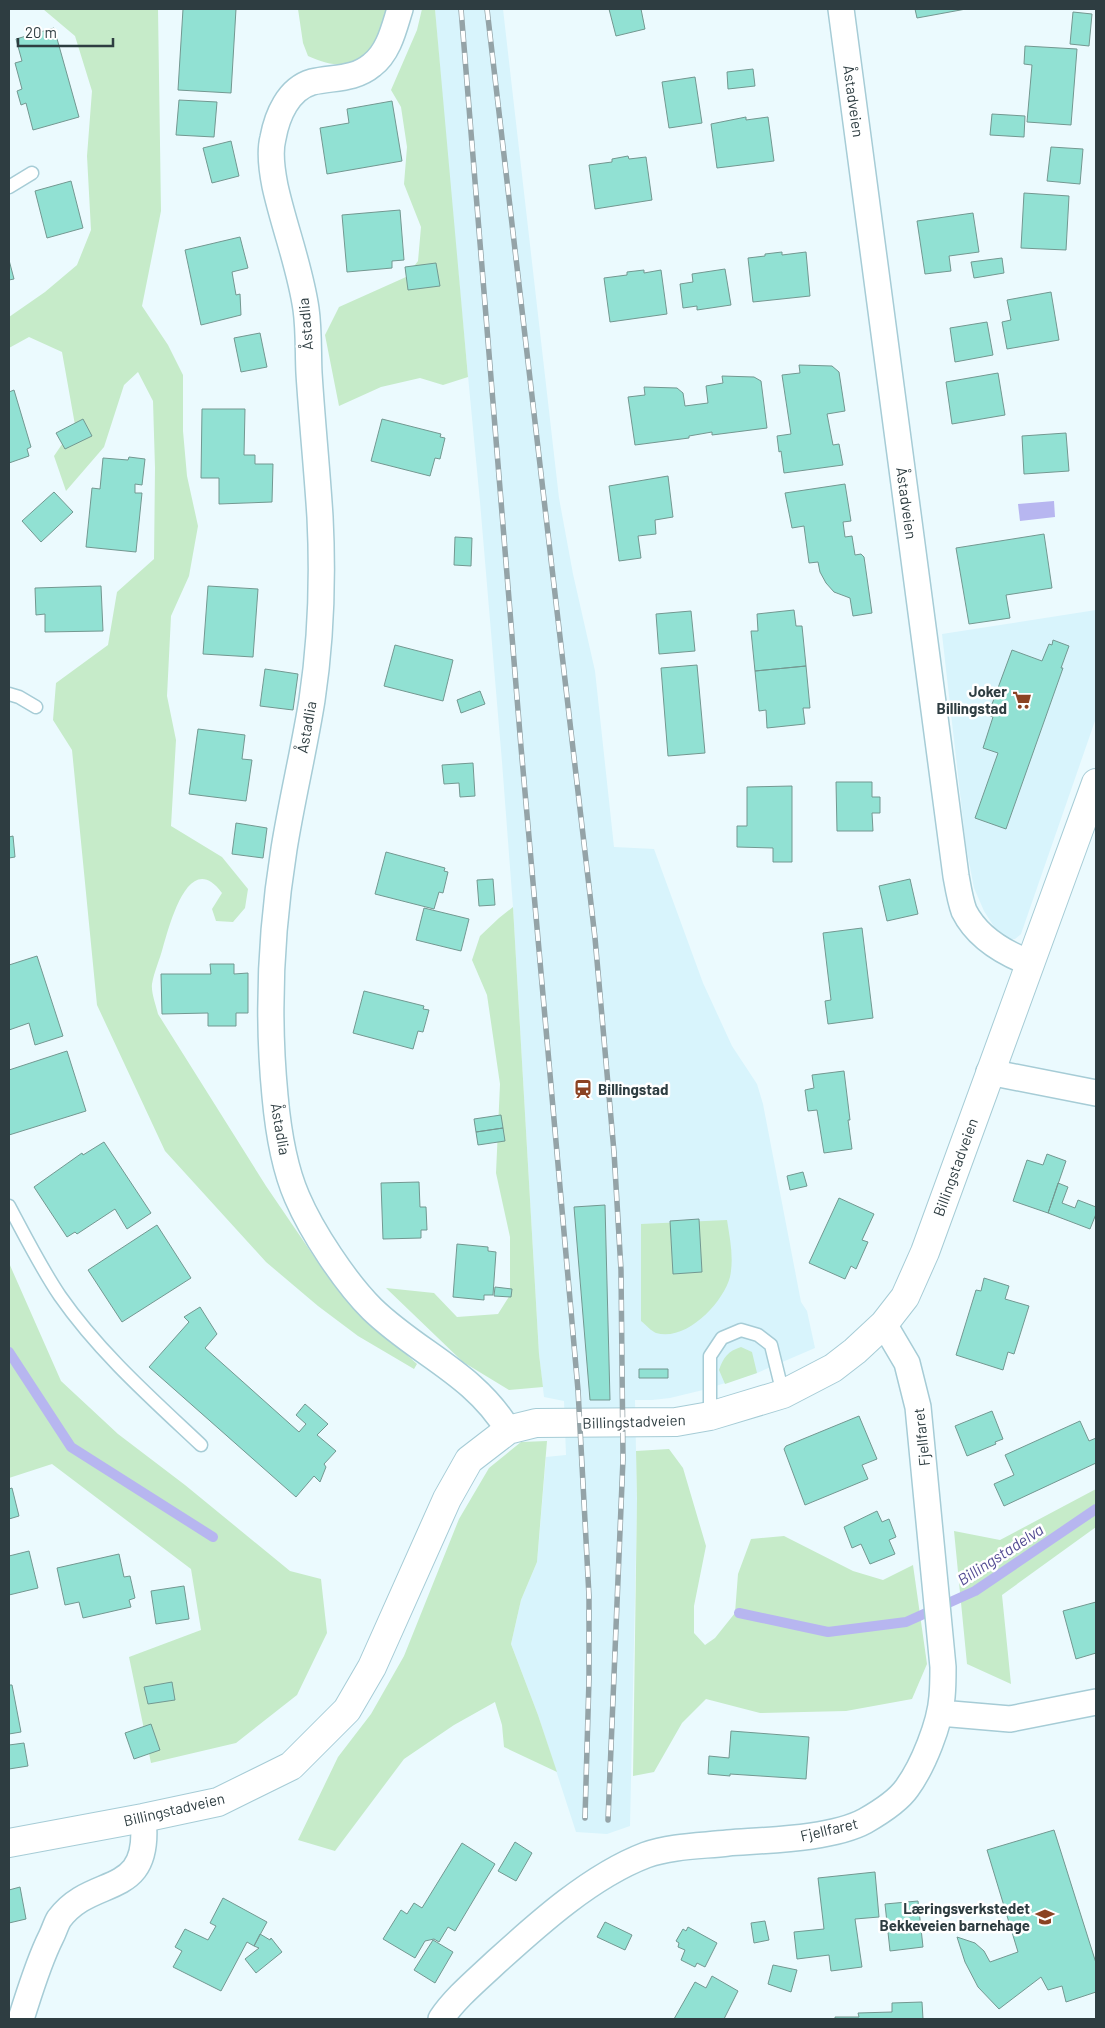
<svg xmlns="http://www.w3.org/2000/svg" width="1105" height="2028" font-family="Barlow,sans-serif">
	<rect width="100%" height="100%" fill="#ebfafe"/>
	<path fill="#d8f4fc" d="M435,9H503L559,498L573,574L595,671L614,847L654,849L703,983L732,1046L757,1084L763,1104L801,1302L807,1311L815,1348L757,1373L703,1390L670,1398L652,1400H635L637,1503L630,1826L607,1834L576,1832L538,1715L511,1644L521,1600L537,1562L546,1457L566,1455L564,1401L544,1397L539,1354L513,907L502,762L480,502L447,155Z
		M1096,610V718L1021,934L1015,939H1007L998,933L984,911L974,888L966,846L942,634Z"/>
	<path fill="#c6ebc9" d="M43,9H158L161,211L142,306L168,345L183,375V431L187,476L198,526L189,576L171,616L167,696L176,740L171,826L222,857L248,889L245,908L233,922L216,921L212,909L222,893C189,848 170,924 163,947C160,959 154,972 152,984C151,993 156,1005 158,1014L266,1186L328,1277L365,1318L417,1364L414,1369L358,1336L318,1306L266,1262L165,1151L97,1005L72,750L53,720L56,683L108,645L117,592L154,559L155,468L153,401L138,372L124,385L104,447L66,491L54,456L75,425L62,352L29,337L9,348V317L45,292L77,265L91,230L87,156L92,91L75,36Z
		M298,9H387C377,56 356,78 308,56L303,43Z
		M422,9H435L468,377L443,385L420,378L381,387L339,406L325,335L339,307L406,277L418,261L421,227L404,184L407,147L401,107L391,90L417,30Z
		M513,907L539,1354L543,1387L509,1390L463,1362L386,1288L434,1293L457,1317L498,1314L510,1295V1237L496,1173L500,1084L487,995L472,960L480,936L499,918Z
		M727,1220C730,1239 734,1258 730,1277C723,1303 686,1342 656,1333C651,1331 646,1325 641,1321V1224Z
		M9,1263L61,1381L118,1434L185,1485L290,1571L321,1579L327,1633L297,1695L236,1743L151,1763L129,1657L201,1630L191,1569L52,1464L9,1478Z
		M741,1347L752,1352L757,1373L725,1384L719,1370C723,1358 728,1351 741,1347Z
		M547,1441L537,1562L521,1600L511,1644L538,1715L557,1772L504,1747L502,1725L495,1702L454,1725L404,1759L335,1851L298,1840L338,1757L371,1714L404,1656L459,1519L489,1468L521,1442Z
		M669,1449L683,1468L706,1546L694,1606V1633L705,1645L715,1638L735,1613L738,1574L751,1539L784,1536L853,1571L883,1580L913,1565L927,1664L912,1699L846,1711L760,1713L706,1699L682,1723L654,1772L633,1776L637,1499L636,1451Z
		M1096,1489V1527L1002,1595L1011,1684L967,1664L954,1531L1000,1540Z"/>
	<path fill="#b7b6f0" d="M1054,501L1055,517L1020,521L1018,504Z"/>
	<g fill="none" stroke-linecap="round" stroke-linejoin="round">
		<path stroke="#b7b6f0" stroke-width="10" d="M9,1352L71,1447L213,1537
			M739,1613L828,1632L906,1622L975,1591L1096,1509"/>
	</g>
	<path fill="#91e1d3" stroke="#739891" d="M183,9H236L231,93L178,90Z
		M609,9H641L645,29L616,36Z
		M915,9H966L917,18Z
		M1073,12L1092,14L1089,46L1070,44Z
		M54,28L79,117L33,130L26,103L21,105L17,91L22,89L15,63L22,61L16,39Z
		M1025,46L1077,49L1071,125L1027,122L1032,65L1024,64Z
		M753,69L755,86L728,89L727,72Z
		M695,77L702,123L669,128L662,82Z
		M179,100L217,102L214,137L176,135Z
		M392,101L402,161L327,174L320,128L349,123L347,109Z
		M992,114L1025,116L1024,137L990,135Z
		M746,117V120L768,117L774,161L717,168L711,124Z
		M231,141L239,176L212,183L203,148Z
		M1051,147L1083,149L1080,184L1047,181Z
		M628,156L629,159L646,157L652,200L595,209L589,165L612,162V159Z
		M71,181L83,228L47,238L35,191Z
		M1024,193L1069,196L1066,250L1021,248Z
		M400,210L404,260L392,261V268L347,272L342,215Z
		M973,213L979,252L949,256L951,271L925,274L917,221Z
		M240,237L248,268L232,272L236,295L240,294L241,315L201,325L185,250Z
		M782,252V255L806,252L810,296L753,302L748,258L765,256V254Z
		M1002,258L1004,273L974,278L971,262Z
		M9,260L14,279L9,280Z
		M436,263L440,286L408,290L405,267Z
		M725,269L731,305L697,310V306L683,308L680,284L693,282L692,274Z
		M644,270V273L661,270L667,314L610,322L604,278L627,275V272Z
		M1051,292L1059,340L1007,349L1002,322L1011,320L1007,300Z
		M987,322L993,355L955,362L950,328Z
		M260,333L267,367L241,372L234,338Z
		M799,365L832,366L839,372L845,411L827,414L833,445L839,444L843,465L784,473L781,451L779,452L777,436L791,434L782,375L800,373Z
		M998,373L1005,415L952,424L946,382Z
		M722,376L754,377L761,381L767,428L712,435V432L689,436V438L635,445L628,397L645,395L644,387L677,388L683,393L685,406L708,403L706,386L723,383Z
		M14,390L31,447L27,449L29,456L9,463V392Z
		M202,409H245L244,455H255V464H273L272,502L219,504V478H201Z
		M83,419L92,436L65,449L56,433Z
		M382,419L441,434L440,437L445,438L440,459L435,458L430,476L371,461Z
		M1066,433L1069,471L1024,474L1022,436Z
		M129,457L145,459L142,485L135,484V493H142L136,552L86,547L92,488L100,489L103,458L128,460Z
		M668,476L673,517L655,520L656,534L638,536L641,558L619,561L609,486Z
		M845,484L851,521L843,522L845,537L852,536L855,555L861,554L864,557L872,613L853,616L850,598L834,592L826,583L820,572L818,562L809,563L804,526L792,528L785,493Z
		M54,492L73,512L41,542L22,521Z
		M1044,534L1052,588L1006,595L1010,618L969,624L956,548Z
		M455,537L472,538L471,566L454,565Z
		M101,586L103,631L45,632V614L36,615L35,588Z
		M208,586L258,589L253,657L203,654Z
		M794,610L796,626H802L806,666L755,671L751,631H758L757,614Z
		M691,611L695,651L659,654L656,614Z
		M1053,640L1069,646L1061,668H1063L1006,829L975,818L998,753L983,748L993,717L988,715L1012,650L1042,661L1049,644L1052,645Z
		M395,645L453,660L443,701L384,686Z
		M697,665L705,753L668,756L661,668Z
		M806,666L810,708H803L805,724L767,728L766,710L759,711L755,671Z
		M265,669L298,674L293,710L260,706Z
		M480,691L485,704L461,713L457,700Z
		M198,729L245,735L242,759L252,760L246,801L189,794Z
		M473,763L475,796L460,797L459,783L444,784L442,765Z
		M836,782H872V797H880V813H872L873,831H837Z
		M792,786V862H773V848L737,847V826H747V787Z
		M236,823L267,828L263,858L232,854Z
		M13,836L15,857L9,858V837Z
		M386,852L445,868L444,871L448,872L443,893L439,892L434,909L375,894Z
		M493,879L495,905L479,906L477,880Z
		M910,879L918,914L887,921L879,886Z
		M424,908L469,919L461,951L416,940Z
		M862,928L873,1018L828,1024L825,1001L831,1000L823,933Z
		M37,956L63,1036L35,1045L29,1023L9,1030V965Z
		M210,964H234V974L248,973V1013H236V1026H208V1013L162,1014L161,974H211Z
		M364,991L424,1006L423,1009L429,1010L423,1032L418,1031L413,1049L353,1033Z
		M67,1051L86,1111L9,1135V1070Z
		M844,1071L850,1120H848L852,1149L824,1153L817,1110L808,1111L805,1090L814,1088L812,1075Z
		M501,1115L503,1128L476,1132L474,1119Z
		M503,1128L505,1141L478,1145L476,1132Z
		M104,1142L151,1213L127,1229L115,1209L77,1234L75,1232L67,1237L34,1187L82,1153L83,1155Z
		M1047,1154L1066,1161L1048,1213L1013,1201L1027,1160L1043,1165Z
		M803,1172L807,1186L790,1190L787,1176Z
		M419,1182L420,1207H426L427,1230H421V1238L383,1239L381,1183Z
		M1058,1183L1068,1187L1062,1203L1075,1208L1078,1200L1096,1207V1214L1090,1229L1048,1213Z
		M839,1198L874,1214L862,1240L868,1242L856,1269L851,1266L845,1279L809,1263Z
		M605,1205L610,1400H590L574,1207Z
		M699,1219L702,1272L673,1274L670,1221Z
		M157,1225L191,1278L122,1322L88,1270Z
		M457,1244L488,1247V1251L496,1252L493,1295H484V1300L453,1297Z
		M984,1278L1009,1286L1005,1299L1029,1306L1014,1354L1008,1352L1003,1370L956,1355L976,1290L981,1291Z
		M495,1287L512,1289L511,1297L494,1296Z
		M200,1307L217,1334L205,1348L299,1432L306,1424L296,1415L305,1404L328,1424L317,1435L336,1451L324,1464L326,1467L320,1482L314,1476L296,1497L149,1367L189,1322L184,1317Z
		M639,1369H668V1378H639Z
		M992,1411L1003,1439L995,1442L996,1444L967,1456L955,1426Z
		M859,1416L877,1459L862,1465L868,1479L805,1505L784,1449L786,1446Z
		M1080,1421L1089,1441L1096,1438V1463L1004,1506L994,1484L1014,1475L1005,1455Z
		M12,1488L19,1516L9,1519V1489Z
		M877,1511L882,1522L889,1519L896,1537L889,1540L895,1554L870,1564L861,1544L852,1548L844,1527Z
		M29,1551L38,1588L9,1595V1556Z
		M119,1554L124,1577L130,1576L135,1598L129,1600L131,1607L83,1618L79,1602L65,1605L57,1568Z
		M184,1586L189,1619L156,1624L151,1591Z
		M1096,1602V1653L1076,1659L1063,1611Z
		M172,1682L175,1700L148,1704L144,1687Z
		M9,1685H12L21,1732L9,1734Z
		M151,1724L160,1750L134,1759L125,1733Z
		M731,1731L809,1737L806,1779L730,1774V1776L708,1774L709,1756L729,1758Z
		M24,1743L28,1766L9,1769V1745Z
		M1054,1830L1096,1963V1992L1066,2002L1062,1986L1048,1990L1041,1977L999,2009L978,1987L965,1962L957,1937L975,1943L984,1951L990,1962L1018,1952L987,1850Z
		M515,1842L532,1853L516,1881L498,1871Z
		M462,1843L495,1864L455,1931L448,1927L439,1942L434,1939L425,1941L415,1958L383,1939L401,1910L407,1914L414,1903L422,1908Z
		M875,1872L879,1917L855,1919L862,1967L831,1971L829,1955L797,1959L794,1932L824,1929L818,1878Z
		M20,1887L26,1919L9,1923V1890Z
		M223,1898L267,1922L254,1946L247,1942L221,1991L173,1967L182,1951L175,1947L185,1929L208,1940L216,1926L210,1923Z
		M918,1901L923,1947L890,1951L885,1904Z
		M765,1921L769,1940L754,1943L751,1923Z
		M605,1922L632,1935L625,1950L597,1937Z
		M688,1927L717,1943L705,1967L697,1963L695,1967L681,1960L685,1950L678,1947L679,1943L676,1941L683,1929L686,1931Z
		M260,1934L270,1940L271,1938L282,1952L256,1973L245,1959L259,1948L254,1946Z
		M433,1940L453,1952L435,1983L414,1970Z
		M773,1965L797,1970L791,1992L768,1984Z
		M712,1976L738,1991L724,2019H674L695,1982L706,1988Z
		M922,2002L923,2019H835V2017H859L858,2013L892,2012V2003Z"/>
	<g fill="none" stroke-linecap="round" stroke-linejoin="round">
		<g stroke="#a6ccd6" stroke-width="15">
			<path id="lane" d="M9,187L32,173
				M9,694L19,697L36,707
				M9,1206C25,1236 41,1268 60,1296C99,1352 151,1398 201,1445
				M710,1416V1356L722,1338L741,1330L758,1335L771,1345L783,1394"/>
		</g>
		<g stroke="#a6ccd6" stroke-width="28">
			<path id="street" d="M400,9C394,28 389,52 372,65C354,80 334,77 312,82C288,89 277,116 273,138C269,153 272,171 275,186C284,227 300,267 306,309C309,330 308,352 309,373C312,421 317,469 320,517C323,577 321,640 312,700C304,750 292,799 284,849C271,930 267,1014 275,1096C278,1129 283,1165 297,1197C312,1232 345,1282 372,1309C417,1353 475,1374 508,1430
				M841,9L956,876C958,887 960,900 964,911C977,937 1004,953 1030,963
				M989,1072L1096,1093
				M940,1713L1010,1719L1096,1702
				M21,2019C30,1991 38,1963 51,1937C54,1931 56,1924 59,1919C93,1873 152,1901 143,1818
				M441,2019C455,1998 477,1980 496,1962C539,1923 591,1876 646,1855C671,1846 701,1846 728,1843C766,1840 832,1839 865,1821C879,1813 898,1801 907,1788C923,1766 940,1724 942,1697C943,1687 943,1677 943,1667L918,1407L907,1363L884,1324"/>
		</g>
		<g stroke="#a6ccd6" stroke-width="30">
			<path id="secondary" d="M9,1843L143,1818L218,1802L291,1766L347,1710L372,1667L447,1499L469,1460L508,1430L536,1423L676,1422L710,1416L783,1394L833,1368L855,1351L884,1324L905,1297L925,1252L1096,783"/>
		</g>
		<use href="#lane" stroke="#fff" stroke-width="12"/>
		<use href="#street" stroke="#fff" stroke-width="25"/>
		<use href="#secondary" stroke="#fff" stroke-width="28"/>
		<g stroke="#94a3a7" stroke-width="5.5">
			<path id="rail" d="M461,9L521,747L578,1390L589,1596V1679L585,1818
				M487,9L595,938L614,1152L621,1270L623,1459L608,1820"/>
		</g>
		<use href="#rail" stroke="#fff" stroke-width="4" stroke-dasharray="11" stroke-linecap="butt"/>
	</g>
	<defs>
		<g id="supermarket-bare" transform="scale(1.5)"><path d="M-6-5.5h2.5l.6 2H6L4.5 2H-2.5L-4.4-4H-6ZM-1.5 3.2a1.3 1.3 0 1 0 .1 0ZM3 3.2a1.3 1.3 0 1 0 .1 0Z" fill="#8b4323" stroke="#fff" stroke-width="2.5" paint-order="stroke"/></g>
		<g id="station-bare" transform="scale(1.5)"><path d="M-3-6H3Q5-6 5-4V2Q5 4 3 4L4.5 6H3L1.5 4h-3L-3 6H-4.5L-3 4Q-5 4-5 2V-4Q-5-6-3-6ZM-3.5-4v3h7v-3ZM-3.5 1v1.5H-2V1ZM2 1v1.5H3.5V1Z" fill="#8b4323" stroke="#fff" stroke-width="2.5" paint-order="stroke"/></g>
		<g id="school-bare" transform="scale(1.5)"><path d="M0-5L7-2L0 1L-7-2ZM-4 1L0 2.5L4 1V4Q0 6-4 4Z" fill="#8b4323" stroke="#fff" stroke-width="2.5" paint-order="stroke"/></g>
	</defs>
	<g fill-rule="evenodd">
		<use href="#supermarket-bare" x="1022" y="700"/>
		<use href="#station-bare" x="583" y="1089"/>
		<use href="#school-bare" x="1045" y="1917"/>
	</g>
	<g text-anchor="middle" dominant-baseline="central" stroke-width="5" stroke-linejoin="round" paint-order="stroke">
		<g font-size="15" fill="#2e3d41" stroke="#fff">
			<text transform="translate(854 101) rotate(82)">Åstadveien</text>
			<text transform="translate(305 324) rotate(-95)">Åstadlia</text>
			<text transform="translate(907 503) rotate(82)">Åstadveien</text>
			<text transform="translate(306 727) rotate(-80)">Åstadlia</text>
			<text transform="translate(281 1129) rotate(80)">Åstadlia</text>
			<text transform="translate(955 1167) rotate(-70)">Billingstadveien</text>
			<text transform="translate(634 1421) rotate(-2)">Billingstadveien</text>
			<text transform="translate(921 1437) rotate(-96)">Fjellfaret</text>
			<text transform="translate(174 1809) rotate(-13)">Billingstadveien</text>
			<text transform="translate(829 1829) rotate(-13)">Fjellfaret</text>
		</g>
		<g font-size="15" font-weight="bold" fill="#2e3d41" stroke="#fff" text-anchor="end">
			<text x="1007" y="691">Joker<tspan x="1007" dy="17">Billingstad</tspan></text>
			<text x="598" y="1089" text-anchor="start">Billingstad</text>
			<text x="1030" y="1908">Læringsverkstedet<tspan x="1030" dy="17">Bekkeveien barnehage</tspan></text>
		</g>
		<g font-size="16" font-style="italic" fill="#534c93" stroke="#fff">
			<text transform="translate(1000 1554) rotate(-33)">Billingstadelva</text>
		</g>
	</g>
	<rect width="1105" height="2028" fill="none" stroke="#2e3d41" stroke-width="20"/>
	<path d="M18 38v8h95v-8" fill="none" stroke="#2e3d41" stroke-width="2.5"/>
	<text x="25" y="38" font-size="15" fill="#2e3d41" stroke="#ffffff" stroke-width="4" paint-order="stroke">20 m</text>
</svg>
